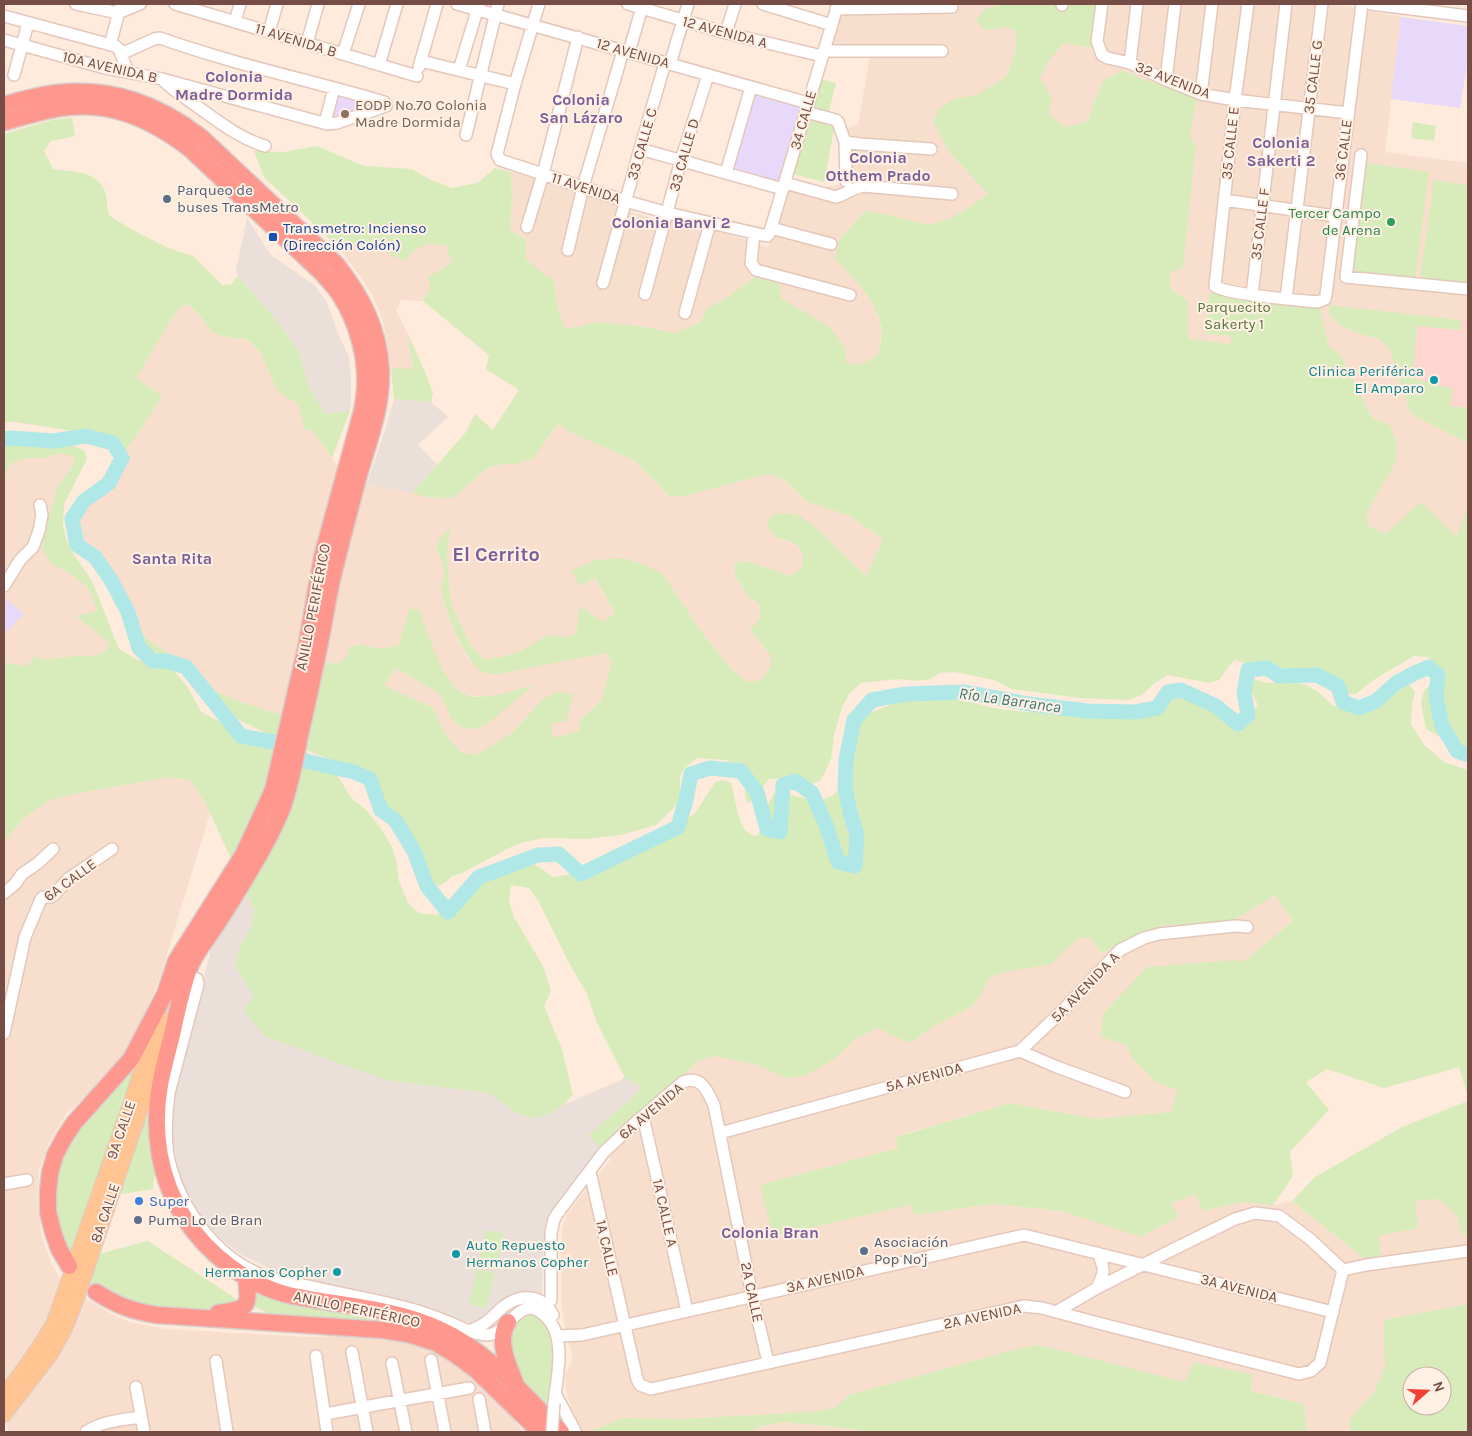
<svg xmlns="http://www.w3.org/2000/svg" width="1472" height="1436" font-family="Karla,sans-serif">
	<rect width="100%" height="100%" fill="#feebdc"/>
	<path fill="#f8decd" d="M839,4H1003L985,9L984,30L1006,27L1015,31L1016,48L1007,76L977,95L953,100L938,110L949,152L988,194L970,207L948,219L929,225L884,214L835,259L861,286L876,310L882,332L878,355L861,365L846,363L845,348L798,309L781,298L779,277L754,278L732,294L707,309L700,323L675,333L639,326L594,322L578,327L565,328L557,307L554,279L545,276L526,259V240L510,230L512,196L511,172L623,202L621,209L666,222L667,215L768,247L786,188L825,197L828,186L839,185L843,129L858,124L870,57H824Z
		M1096,4H1320L1350,7L1401,17L1385,152L1468,163V321L1329,306V314L1340,325L1360,334L1379,339L1390,349L1396,372L1411,414L1468,443V512H1466L1456,537L1385,535L1368,526L1367,512L1390,425L1372,418L1340,354L1329,347L1319,308L1209,293L1206,334L1231,336V344L1188,340V301L1171,289L1170,272L1183,267L1196,146L1145,80L1123,70L1104,80L1094,102L1088,121L1067,127L1047,115L1040,79L1048,60L1064,43L1094,48Z
		M371,243L391,255L428,244L447,245L452,263L446,267L436,271L430,289L423,301L401,300L396,310L408,334L413,370L391,368L387,341L382,318L372,295L359,275L337,246Z
		M188,304L202,318L212,332L226,337L247,339L260,352L278,392L298,404L305,430H312L335,463L367,484L405,490L425,497L453,498L489,467L503,464H517L546,442L555,427L559,424L570,432L633,460L652,478L669,496H684L768,474L785,480L806,501L850,516L883,539L866,576L848,560L776,537L798,546L803,554L802,568L791,576L747,561L734,563L735,576L749,597L759,604L761,617L758,640L771,656V666L761,680L748,682L732,670L703,634L662,573L645,565L623,558L580,586L594,577L615,614L603,623L581,607L576,633L567,637L546,635L535,644L517,652L498,658L484,659L471,646L454,610L450,595L448,569L447,550L451,530L436,549L443,566L444,575L441,585L446,608L459,642L469,660L483,672L498,674L605,653L612,662L601,701L580,720L579,731L553,739L542,700L511,734L487,750L476,755L461,752L446,736L433,708L384,685L396,668L440,694L446,708L533,686L487,697L465,695L451,683L434,653L420,611L409,608L399,645L379,649L359,644L349,647L346,659L337,664L323,662L293,712L281,715L242,702L214,691L192,669L157,646L127,623L120,605L112,574L89,551L80,536V514L86,502L98,486L104,475L115,464L120,456L138,434L162,396L136,378L178,309Z
		M60,453L72,455L75,462L68,471L51,563L69,573L85,585L91,594L97,611L77,616L105,639L109,645L105,652L94,656H76L41,660L38,655L26,666L14,665L4,663V479L10,464L25,458H45Z
		M169,777L190,780L205,802L210,813L160,977L138,1030L120,1066L66,1114L50,1141L39,1170L37,1200L41,1234L51,1263L61,1280L51,1316L29,1353L4,1383V842L24,818L50,800L80,793Z
		M1275,895L1293,921L1243,962L1101,1037L1126,1045L1133,1059L1156,1082L1179,1090L1171,1112L1096,1119L1010,1103L897,1136L898,1148L761,1185L773,1236L911,1205L915,1215L993,1204L1062,1211L1141,1237L1177,1217L1171,1203L1195,1193L1203,1211L1241,1202L1273,1205L1292,1201L1366,1260L1379,1236L1414,1201L1439,1199L1457,1216L1462,1235L1468,1234V1304L1385,1320V1366L1375,1391L1349,1420L1351,1432H1307L1304,1404L1251,1391L1253,1375L1185,1382L1039,1345L1021,1348L849,1395L834,1408L810,1412L681,1419L623,1418L589,1432H580L573,1423L572,1412L566,1388L565,1375L573,1358L565,1328L562,1309L561,1285L562,1230L567,1214L611,1159L604,1153L699,1060L714,1056L758,1065L785,1078L805,1076L836,1058L856,1038L878,1028L915,1040L930,1028L974,1005L981,995L989,978L1000,973L1011,971L1065,950L1079,938H1091L1101,953L1163,925L1195,926L1232,921Z
		M82,1296L108,1312L130,1322L165,1329L308,1337L386,1335L416,1343L447,1360L479,1383L512,1417L523,1432H9L6,1422L52,1365L71,1333L78,1314Z
		M784,1422L847,1428L869,1432H751L756,1427Z"/>
	<path fill="#ffd5cf" d="M1461,320L1468,321V408L1450,406L1413,379L1417,326L1460,330Z"/>
	<path fill="#ebdfd9" d="M247,218L271,255L314,285L327,302L337,331L349,357L351,377V398L350,411L325,414L309,387L298,349L271,314L238,276L236,270Z
		M394,399L431,402L448,417L418,445L437,464L412,493L367,484L385,430Z
		M233,865L255,911L250,931L240,946L235,966L254,996L386,1080L488,1093L519,1114L551,1113L563,1105L625,1078L642,1086L633,1097L589,1135L604,1153L589,1166L560,1198L548,1218L544,1233L542,1299L526,1291L519,1293L503,1301L484,1317L471,1323L308,1282L271,1269L240,1254L218,1236L196,1210L181,1184L172,1134L174,1093Z"/>
	<path fill="#e8d9fa" d="M1401,17L1468,26V59L1460,108L1391,99Z
		M754,91L803,105L780,185L730,171Z
		M334,95L381,106L326,121Z
		M4,598L24,614L5,633L4,632Z"/>
	<path fill="#d7ecba" fill-rule="evenodd" d="M1003,4H1096L1094,48L1064,43L1048,61L1040,79L1052,98L1048,115L1067,127L1088,121L1094,102L1104,80L1123,70L1145,80L1197,97L1190,135L1196,146L1183,268L1170,272L1171,289L1188,301V339L1231,344V336L1206,334L1209,293L1235,295L1319,307L1329,347L1340,354L1372,418L1390,425L1397,444L1396,461L1367,512L1368,526L1385,534L1421,502L1456,537L1466,511L1468,512V747L1442,738L1426,729L1421,702L1424,691L1434,680L1437,667L1428,657L1414,656L1375,679L1356,694H1345L1332,679L1319,670L1284,668L1259,670L1245,663L1235,660L1228,667L1219,680L1209,683L1168,675L1155,683L1142,695L1128,700L1079,698L1012,689L994,680L955,672L940,673L931,679L915,681L898,679L861,683L850,693L842,707L834,736L831,759L821,780L812,784L788,778L769,779C762,786 757,802 747,803L745,797L746,782L739,768L726,760L697,758L685,767L680,776V788L682,797L672,810L656,825L621,835L585,839L543,838L524,842L511,847L462,873L452,876L446,882L438,886L424,880L416,870L397,819L366,777L355,769L285,742L239,720L212,704L202,690L184,671L164,657L151,650L138,639L127,623L157,646L192,669L214,691L242,702L281,715L293,712L323,662L337,664L346,658L349,647L360,644L379,649L399,645L409,608L420,611C427,631 444,687 466,695C483,701 516,690 534,685L487,724L474,729L463,728L452,720L440,694L396,668L384,685L433,708L446,736L461,752L476,755L511,734L542,700L557,692L573,694L566,721L550,724L553,738L579,731L580,720L601,701L612,662L606,653L498,674C494,674 487,674 483,672C464,663 443,606 441,586C441,582 444,579 444,575C445,567 439,557 436,549L440,537L451,529L447,550L448,569L450,595L454,610L471,646L484,659C507,658 528,650 546,635L567,637L576,633L580,606L603,622L615,613L595,578L580,586L571,571L596,560L623,558L645,565L662,573L703,634L732,670L748,682L761,680L771,666V656L750,630L761,617L759,604L749,597L735,576L734,563L747,561L791,576L802,568L803,554L798,546L788,541L776,537L767,527L770,517L780,513L799,515L822,533L866,576L883,539L850,516L806,501L785,480L768,474L684,496H669L652,478L633,460L570,432L559,424L555,427L534,458L517,464H503L489,467L453,498L425,497L412,493L466,432L475,414L493,430L519,390L486,369L489,355L423,301L430,289L428,277L452,263L446,245C425,244 419,243 405,261L391,255L371,243L337,246L264,177L254,151L284,152L317,146L364,166L412,169L431,180L451,188L477,183L495,168L511,172L512,196L510,230L526,240V259L545,275L554,279L557,307L565,328L578,327L594,322L639,326L675,333L700,323L707,309L732,294L754,278L771,271L779,277L781,298L830,327L845,348L846,363L861,365L878,355C879,348 882,339 882,332C879,302 854,279 835,259L839,240L865,211L884,214L929,225L948,219L970,207L988,194L949,152L933,121L938,110L953,99L977,95L1007,76L1016,48L1015,31L1006,27L984,30L976,20L985,9Z
		M819,79L836,83L828,116L810,110Z
		M809,117L835,124L824,182L793,174Z
		M72,118L75,136L51,141L44,151L53,169C72,172 100,170 106,195C107,201 107,208 109,215L129,228L168,248L193,256L222,285L232,284L238,276L271,314L298,349L309,387L325,414L350,411L332,458L312,430H305L298,404L278,392L260,352L247,339L226,337L212,332L202,318L188,304L178,309L136,378L162,396L138,434L120,456L116,445L104,436L16,422H4V134L52,120Z
		M1413,122L1436,126L1434,141L1411,138Z
		M1367,163L1429,172L1415,280L1353,272Z
		M1434,180L1468,185V286L1420,279Z
		M1329,305L1461,320V330L1417,326L1413,378L1453,389L1450,406L1468,408V443L1411,414L1396,372L1390,349L1379,339L1360,334L1339,325L1329,314Z
		M408,334L426,374L433,393L431,402L394,399L391,368L413,369Z
		M14,436L72,445L85,451L87,459L64,504L63,526L66,539L73,553L92,581L119,649L138,660L172,669L187,686L201,712L290,756L332,770L339,778L352,799L364,808L378,824L391,845L396,858L399,881L408,903L419,913L436,915L456,902L471,886L494,875L507,866L524,862L538,866L553,877L582,872L668,831L684,822L696,812L715,782L723,780L731,783C735,796 738,827 749,833C751,835 754,835 757,836L765,822L766,809L774,793C792,792 810,804 828,798C832,796 837,792 841,788C845,762 851,738 865,715L895,703L937,697L970,702L993,708L1025,712L1052,711L1084,713H1107L1116,715H1141L1156,700L1171,696L1203,704L1216,714L1239,720L1250,717L1258,705L1253,695L1239,683L1244,679H1254L1266,683L1287,682L1307,685L1321,694L1333,706L1345,707L1405,680L1415,692L1412,704L1411,724L1424,745L1444,762L1468,770V1097L1459,1067L1384,1088L1327,1069L1306,1082L1329,1110L1290,1152L1293,1176L1273,1205L1241,1202L1203,1211L1195,1194L1171,1203L1178,1217L1141,1237L1062,1211L993,1204L914,1215L911,1205L773,1236L760,1185L898,1148L896,1137L1010,1103L1096,1119L1171,1112L1178,1090L1156,1082L1133,1059L1126,1045L1101,1037L1103,1014L1147,967L1236,960L1243,962L1293,921L1275,895L1232,921L1221,925H1163L1101,953L1091,938H1079L1065,950L1051,964L1000,973L989,978L981,995L974,1005L930,1028L915,1040L906,1042L878,1028L856,1038L836,1058L805,1076L785,1078L758,1065L714,1056L699,1060L604,1153L589,1135L633,1097L642,1086L625,1078L597,1023L587,994L568,961L540,904L529,888L511,885L509,901L514,917L543,966L551,991L544,1006L562,1049L573,1095L563,1105L551,1113L534,1118L519,1114L488,1093L386,1080L264,1036L244,1010L254,996L235,966L240,946L250,931L255,911L205,802L190,780L169,777L80,793L50,800L24,818L4,842V663L26,666L38,655L41,660L76,656H94L105,652L109,645L105,639L76,616L97,611L91,594L85,585L69,573L51,563L43,551V535L58,486L75,462L72,456L60,453L45,458H25L10,464L4,479V437Z
		M137,1065L72,1259L54,1219L55,1170L77,1125Z
		M159,1065L150,1106L149,1129L150,1150L155,1172L153,1189L122,1194V1185Z
		M1468,1101V1234L1462,1235L1457,1216L1439,1199L1415,1201L1418,1228L1379,1236L1381,1257L1366,1260L1292,1201L1315,1177L1402,1127Z
		M486,1230L504,1233L496,1269L478,1265Z
		M148,1241L241,1302L240,1306L183,1312L133,1307L101,1292L86,1280L94,1255Z
		M477,1269L495,1272L486,1308L469,1304Z
		M254,1287L288,1301L389,1318L419,1325L452,1339L472,1353L494,1371L554,1432H547L492,1375L450,1343L417,1331L372,1324L280,1319L253,1306L252,1291Z
		M1468,1304V1432H1351L1349,1420L1375,1391L1385,1366L1384,1320ZM1412,1376H1442V1406H1412Z
		M529,1314C532,1314 535,1314 537,1315C542,1317 545,1322 547,1327C561,1351 550,1382 547,1408L523,1386L510,1356L512,1326L518,1317Z
		M1039,1345L1185,1382L1194,1362L1253,1375L1251,1391L1304,1404L1307,1432H869L847,1428L784,1422L756,1427L751,1432H589L623,1418L681,1419L810,1412L834,1408L849,1395L1021,1348Z"/>
	<g fill="none" stroke-linecap="round" stroke-linejoin="round">
		<path stroke="#b0e8e7" stroke-width="15" d="M4,439L11,438L53,441L86,436L113,443L122,458L109,483L84,501L72,519L77,545L95,557L111,580L128,612L139,648L153,661H166L186,667L241,736L279,743L305,761L354,772L370,779L381,810L395,820L414,851L427,886L448,912L479,877L538,855L559,854L581,874L678,827L686,800L691,774L710,768L741,771L757,792L767,829L780,832L783,785L795,781L812,793L826,825L838,862L855,866L857,835L850,812L845,787L846,760L854,720L872,700L906,694L965,692L1029,704L1087,711L1135,712L1157,708L1168,692L1181,690L1216,706L1238,724L1248,715L1244,693L1248,670L1267,668L1279,676L1317,675L1338,686L1343,702L1359,708L1376,701L1396,683L1415,673L1429,667L1438,675L1436,697L1442,726L1457,751L1468,755"/>
		<g stroke="#e4c7bb" stroke-width="14">
			<path id="minor" d="M76,4L118,13L140,4
				M175,4L417,76
				M457,4L808,103
				M539,4L515,84L497,154L500,160L625,201L668,213L767,236L769,234L771,228L838,4
				M628,4L726,33L822,56
				M763,4L832,25
				M1102,4L1097,41L1102,55L1108,58L1130,63L1166,80L1201,94L1235,100L1348,113
				M1248,4L1235,100L1215,286C1227,295 1300,300 1318,302L1325,299L1326,295L1362,4
				M1371,4L1468,16
				M1062,5V4
				M836,9L952,7
				M4,16L115,46L119,49L128,72
				M235,22L240,4
				M269,32L277,4
				M726,33L735,4
				M4,40L105,68L162,79L327,124L337,123L386,106V104L384,102C309,80 233,64 160,38L154,39L121,54
				M307,43L318,4
				M110,45L120,8
				M824,51H942
				M629,52L643,4
				M343,54L359,4
				M421,61L515,84
				M1130,63L1137,4
				M670,64L688,4
				M379,65L397,4
				M419,67L437,4
				M459,70L479,4
				M14,75L28,23
				M1166,80L1175,4
				M164,81C174,91 186,98 198,107C219,122 239,138 265,146
				M1201,94L1212,4
				M806,112L836,120L838,122L845,142L846,181
				M325,123L334,88
				M466,135L498,4
				M845,142L860,144L931,149
				M640,149L783,189
				M1361,155L1346,277L1468,289
				M726,173L751,87
				M785,183L836,197C846,194 853,188 863,186L952,194
				M1224,200L1335,216
				M527,227L543,174L578,37
				M771,228L831,244
				M754,233L751,263L756,270L850,295
				M568,250L583,187L623,51
				M603,283L640,149L665,63
				M645,294L681,160L708,75
				M1252,295L1286,4
				M1286,299L1322,4
				M685,313L710,223
				M4,586L20,560L33,547L39,531L42,515L40,505
				M4,893L15,884L22,874L38,863L53,849
				M188,975L197,979L198,984L169,1093C166,1118 164,1144 171,1168C183,1211 216,1255 257,1273C273,1280 291,1283 308,1286C339,1293 370,1299 400,1306C417,1310 434,1316 451,1323C462,1328 472,1334 486,1335C508,1336 519,1293 543,1314C568,1334 557,1376 554,1403
				M4,1033L25,937L41,899L43,897H51L54,895L68,879L112,849
				M1020,1051L1063,1010L1120,950L1144,938L1159,934L1235,926L1247,927
				M643,1116L687,1311
				M720,1133L1020,1051L1057,1067L1125,1092
				M590,1172L637,1379L640,1385L651,1389L1024,1306L1042,1308L1098,1323L1299,1374L1311,1371L1320,1363L1343,1270
				M4,1184L27,1180
				M1343,1270L1366,1265L1468,1251
				M1097,1288C1105,1271 1105,1270 1098,1253
				M551,1300V1233L554,1219L560,1210L604,1152L636,1122L683,1082C701,1075 707,1090 714,1105L752,1295L768,1362
				M1056,1312L1097,1288L1172,1250L1235,1219L1255,1213L1279,1216L1310,1239L1343,1270
				M467,1331C472,1330 477,1328 482,1325C490,1320 496,1313 503,1307C521,1293 542,1294 553,1315
				M557,1336L582,1335L1024,1235L1333,1312
				M352,1352L367,1432
				M316,1356L327,1432
				M431,1360L445,1432
				M216,1361L227,1432
				M392,1363L406,1432
				M136,1387L144,1432
				M555,1393L575,1431
				M479,1399L485,1432
				M325,1414L469,1388
				M86,1432C101,1421 123,1420 141,1417"/>
		</g>
		<g stroke="#d8cdcb" stroke-width="16">
			<path id="major" d="M4,1395C22,1372 39,1349 54,1322L132,1099L159,1014
				M4,1415L51,1354L64,1331L76,1301L143,1103L164,1034L170,1021"/>
		</g>
		<g stroke="#d8cdcb" stroke-width="19">
			<path id="highway" d="M4,105C21,100 39,95 57,93C112,87 158,104 201,137L337,265C362,297 379,329 381,371C382,406 370,437 360,471C350,508 340,546 331,584C327,603 324,623 320,642C314,673 307,704 300,735C295,759 291,783 283,806C280,815 275,824 271,833C254,866 235,896 215,927C207,939 197,951 191,964C182,985 177,1013 172,1035C168,1051 163,1068 160,1085C152,1131 159,1179 185,1219C208,1254 247,1285 289,1295C338,1306 392,1307 439,1329C488,1351 523,1394 561,1432
				M4,122C22,117 41,111 60,108C110,100 150,119 189,148L322,273C328,280 335,287 340,295C357,322 367,356 365,388C365,396 363,404 362,411L322,557L306,648L273,790L243,855L176,961L165,994L131,1059L74,1123L64,1138L55,1155L50,1173L48,1192V1212L53,1232L59,1249L69,1266
				M96,1292C118,1306 132,1311 157,1315L338,1327L383,1330L408,1334L436,1343L456,1355L475,1369L540,1432
				M218,1313C248,1309 250,1308 246,1277
				M508,1322C496,1340 508,1365 515,1382"/>
		</g>
		<use href="#minor" stroke="#fff" stroke-width="11"/>
		<use href="#major" stroke="#ffc492" stroke-width="14"/>
		<use href="#highway" stroke="#fe978d" stroke-width="16"/>
		<g stroke="#e4c7bb" stroke-width="14" stroke-linecap="butt">
			<path id="minor-bridge" d="M552,1432L554,1403"/>
		</g>
		<use href="#minor-bridge" stroke="#fff" stroke-width="11"/>
	</g>
	<circle fill="#8d6e63" stroke="#fff0e4" stroke-width="2" cx="345" cy="114" r="5"/>
	<g fill="#5c6f8a" stroke="#fff0e4" stroke-width="2">
		<circle cx="167" cy="199" r="5"/>
		<circle cx="138" cy="1220" r="5"/>
		<circle cx="864" cy="1251" r="5"/>
	</g>
	<circle fill="#2e9e5b" stroke="#fff0e4" stroke-width="2" cx="1391" cy="222" r="5"/>
	<rect fill="#1a4fb4" stroke="#fff0e4" stroke-width="2" x="268" y="232" width="10" height="10" rx="2.5"/>
	<g fill="#0f9aa8" stroke="#fff0e4" stroke-width="2">
		<circle cx="1434" cy="380" r="5"/>
		<circle cx="456" cy="1254" r="5"/>
		<circle cx="337" cy="1272" r="5"/>
	</g>
	<circle fill="#3f7fe0" stroke="#fff0e4" stroke-width="2" cx="139" cy="1201" r="5"/>
	<g text-anchor="middle" dominant-baseline="central" stroke-width="4" stroke-linejoin="round" paint-order="stroke">
		<g font-size="15" fill="#754d44" stroke="#fff0e4">
			<text transform="translate(725 32) rotate(15)">12 AVENIDA A</text>
			<text transform="translate(296 40) rotate(17)">11 AVENIDA B</text>
			<text transform="translate(633 53) rotate(16)">12 AVENIDA</text>
			<text transform="translate(110 67) rotate(13)">10A AVENIDA B</text>
			<text transform="translate(1313 77) rotate(-83)">35 CALLE G</text>
			<text transform="translate(1173 80) rotate(21)">32 AVENIDA</text>
			<text transform="translate(803 120) rotate(-74)">34 CALLE</text>
			<text transform="translate(1230 143) rotate(-84)">35 CALLE E</text>
			<text transform="translate(642 144) rotate(-74)">33 CALLE C</text>
			<text transform="translate(1343 150) rotate(-83)">36 CALLE</text>
			<text transform="translate(684 155) rotate(-74)">33 CALLE D</text>
			<text transform="translate(586 188) rotate(18)">11 AVENIDA</text>
			<text transform="translate(1260 224) rotate(-83)">35 CALLE F</text>
			<text transform="translate(313 607) rotate(-79)">ANILLO PERIFÉRICO</text>
			<text transform="translate(70 880) rotate(-36)">6A CALLE</text>
			<text transform="translate(1085 987) rotate(-46)">5A AVENIDA A</text>
			<text transform="translate(924 1077) rotate(-15)">5A AVENIDA</text>
			<text transform="translate(651 1111) rotate(-40)">6A AVENIDA</text>
			<text transform="translate(121 1130) rotate(-71)">9A CALLE</text>
			<text transform="translate(105 1213) rotate(-71)">8A CALLE</text>
			<text transform="translate(665 1213) rotate(77)">1A CALLE A</text>
			<text transform="translate(607 1248) rotate(77)">1A CALLE</text>
			<text transform="translate(825 1279) rotate(-13)">3A AVENIDA</text>
			<text transform="translate(1239 1288) rotate(14)">3A AVENIDA</text>
			<text transform="translate(752 1292) rotate(78)">2A CALLE</text>
			<text transform="translate(357 1309) rotate(12)">ANILLO PERIFÉRICO</text>
			<text transform="translate(982 1316) rotate(-12)">2A AVENIDA</text>
		</g>
		<g font-size="15" fill="#785e54" stroke="#fff0e4" text-anchor="start">
			<text x="355" y="105">EODP No.70 Colonia<tspan x="355" dy="17">Madre Dormida</tspan></text>
		</g>
		<g font-size="15" fill="#4e5e75" stroke="#fff0e4" text-anchor="start">
			<text x="177" y="190">Parqueo de<tspan x="177" dy="17">buses TransMetro</tspan></text>
			<text x="148" y="1220">Puma Lo de Bran</text>
			<text x="874" y="1242">Asociación<tspan x="874" dy="17">Pop No'j</tspan></text>
		</g>
		<g font-size="15" fill="#27864d" stroke="#fff0e4" text-anchor="end">
			<text x="1381" y="213">Tercer Campo<tspan x="1381" dy="17">de Arena</tspan></text>
		</g>
		<g font-size="15" fill="#164399" stroke="#fff0e4" text-anchor="start">
			<text x="283" y="228">Transmetro: Incienso<tspan x="283" dy="17">(Dirección Colón)</tspan></text>
		</g>
		<g font-size="15" fill="#557638" stroke="#fff0e4">
			<text x="1234" y="307">Parquecito<tspan x="1234" dy="17">Sakerty 1</tspan></text>
		</g>
		<g font-size="15" fill="#0d838f" stroke="#fff0e4" text-anchor="end">
			<text x="1424" y="371">Clinica Periférica<tspan x="1424" dy="17">El Amparo</tspan></text>
			<text x="466" y="1245" text-anchor="start">Auto Repuesto<tspan x="466" dy="17">Hermanos Copher</tspan></text>
			<text x="327" y="1272">Hermanos Copher</text>
		</g>
		<g font-size="15" fill="#366cbe" stroke="#fff0e4" text-anchor="start">
			<text x="149" y="1201">Super</text>
		</g>
		<g font-size="16" font-weight="bold" fill="#7b5e99" stroke="#fff0e4">
			<text x="234" y="76">Colonia<tspan x="234" dy="18">Madre Dormida</tspan></text>
			<text x="581" y="99">Colonia<tspan x="581" dy="18">San Lázaro</tspan></text>
			<text x="1281" y="142">Colonia<tspan x="1281" dy="18">Sakerti 2</tspan></text>
			<text x="878" y="157">Colonia<tspan x="878" dy="18">Otthem Prado</tspan></text>
			<text x="671" y="222">Colonia Banvi 2</text>
			<text x="172" y="558">Santa Rita</text>
			<text x="770" y="1232">Colonia Bran</text>
		</g>
		<g font-size="16" font-style="italic" fill="#347575" stroke="#fff0e4">
			<text transform="translate(1010 700) rotate(8)">Río La Barranca</text>
		</g>
		<g font-size="20" font-weight="bold" fill="#7b5e99" stroke="#fff0e4">
			<text x="496" y="554">El Cerrito</text>
		</g>
	</g>
	<rect width="1472" height="1436" fill="none" stroke="#754d44" stroke-width="10"/>
	<g transform="translate(1427 1391) rotate(70)"><circle r="24" fill="#fff0e4" stroke="#c8afa4"/>
	<path d="M0-4L9 19L0 12L-9 19Z" fill="#f34036"/>
	<text y="-8" font-size="14" font-weight="bold" text-anchor="middle" fill="#754d44">N</text>
	</g>
</svg>
